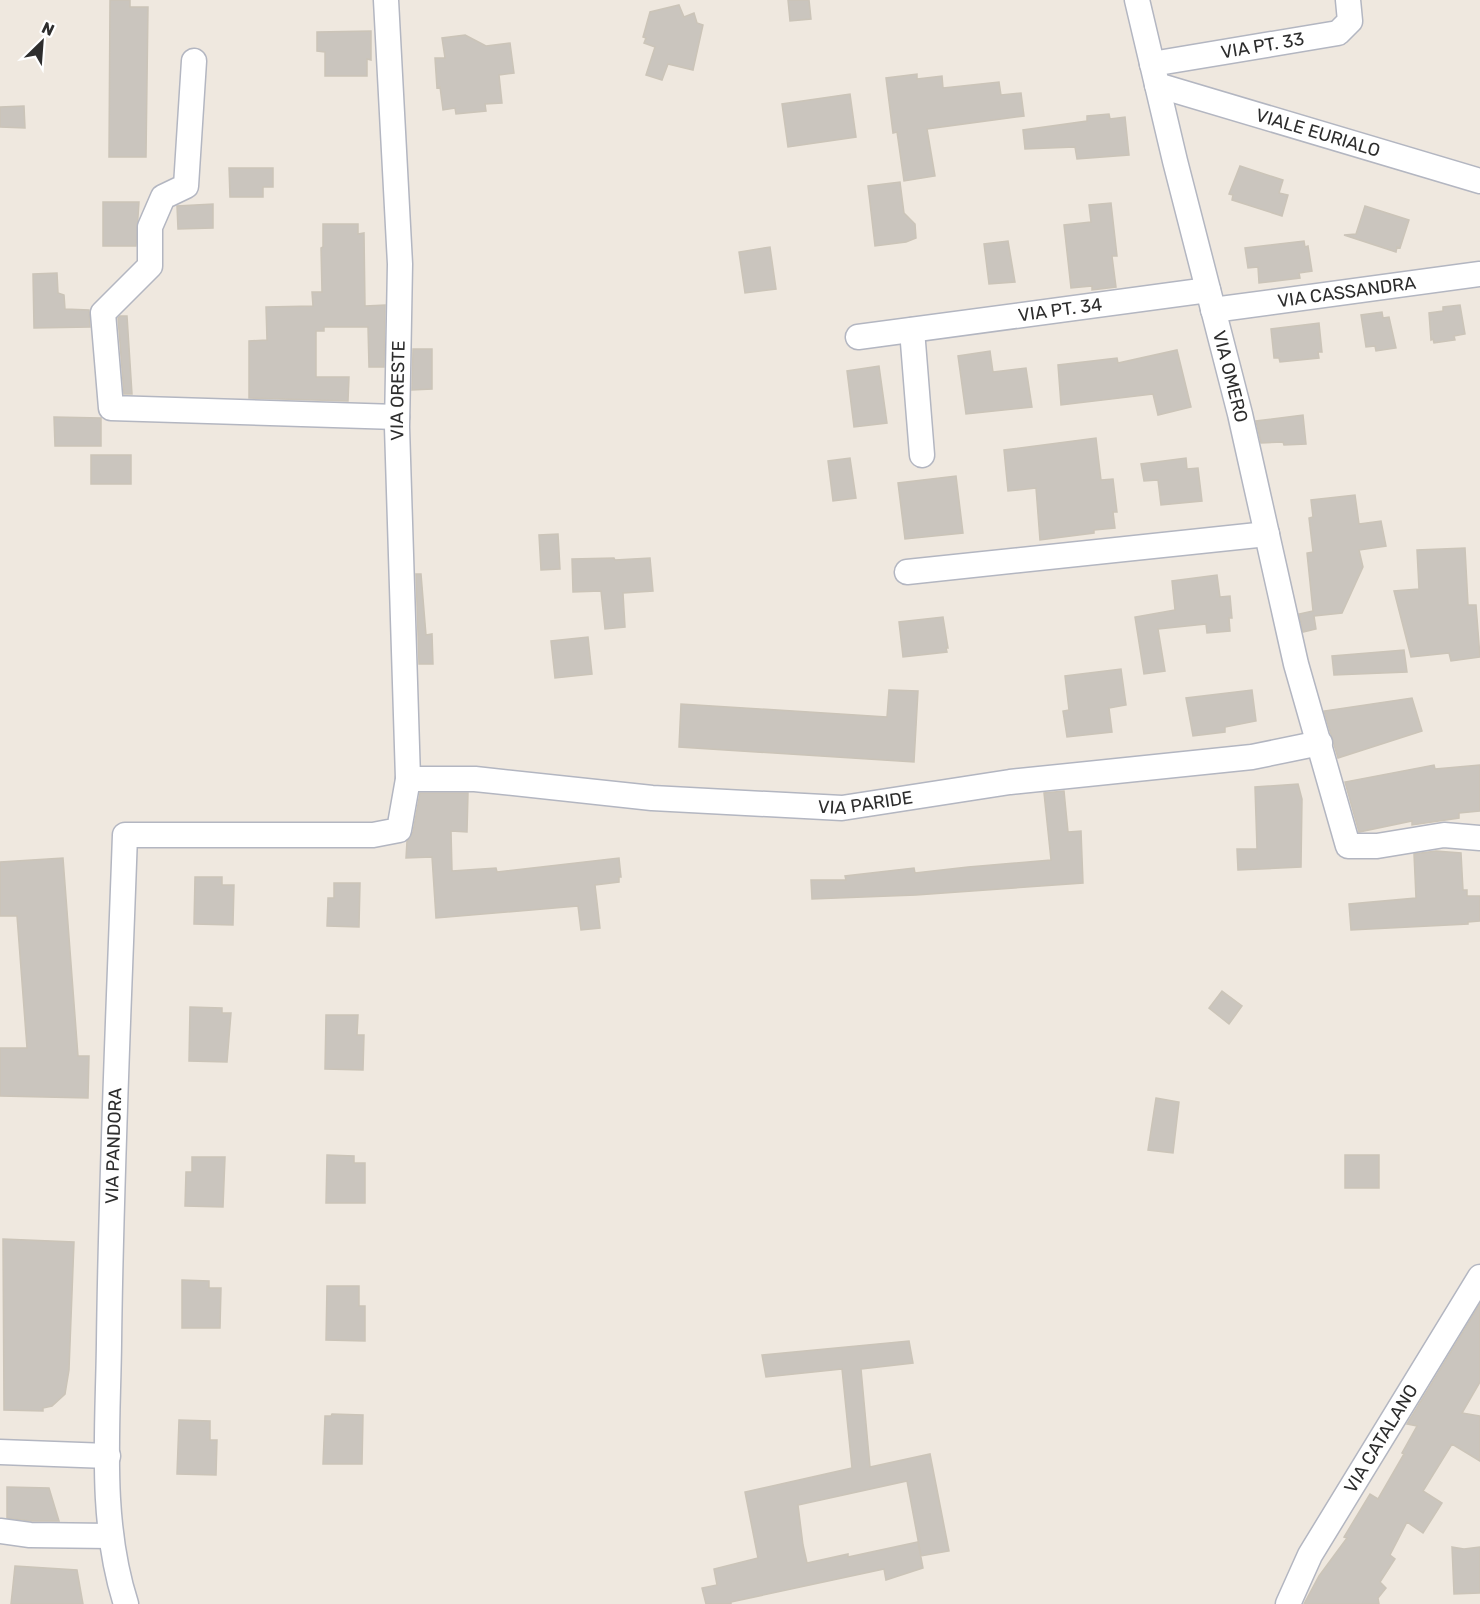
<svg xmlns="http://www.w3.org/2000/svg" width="1480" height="1604" font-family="Rubik,sans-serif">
	<rect width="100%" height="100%" fill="#efe8df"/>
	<path fill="#cac5be" stroke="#cbc4b8" stroke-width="1.5" d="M110,0H130V7H148L146,157H109Z
		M788,0H809L811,19L790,21Z
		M679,5L684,17L694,13L697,23L703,25L693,70L668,64L662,80L646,75L655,47L644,43L646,38L643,37L650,12Z
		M371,31V60L367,59V76H325V52L317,51V32Z
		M465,35L486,46L510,43L514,73L499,75L502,103L485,104L486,111L456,114L455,108L443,110L440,87L437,88L435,58H445L442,38Z
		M917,74V79L942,76L943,88L999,82L1001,95L1021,93L1024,116L927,129L935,176L904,181L897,132L893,133L886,78Z
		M850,94L856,137L788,147L782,104Z
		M24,106L25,128L0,127V107Z
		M1109,114L1110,119L1125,117L1129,155L1077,159L1075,147L1025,149L1023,130L1087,121V116Z
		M1240,166L1283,180L1279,193L1288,195L1282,216L1232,200L1233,195L1229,194Z
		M229,168H273V187H263V197H230Z
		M900,182L904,213L915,224L916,238L906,242L875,246L868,186Z
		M103,202H139L136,246H103Z
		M1111,203L1117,256H1112L1116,287L1092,290V286L1071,288L1064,225L1091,222L1089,205Z
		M213,204V228L178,229L177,206Z
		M1365,206L1409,220L1400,248L1397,247L1396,252L1344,235L1356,234Z
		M323,224H358V234L364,233L365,306L385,305L384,367H369L368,327H324V331H316V377H349L348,401L249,398V341L267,340L266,307L313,306L312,292H322L321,248L323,247Z
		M1008,241L1015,282L989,284L984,244Z
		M1304,241L1305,247L1308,246L1312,271L1299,273L1300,278L1259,283L1258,267L1248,268L1245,248Z
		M770,247L776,289L745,293L739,252Z
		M57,273L58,293L64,295L65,309L89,310L90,327L34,328L33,274Z
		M1460,305L1465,334L1454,336L1455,340L1434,343L1433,339L1431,340L1429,313L1443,311V307Z
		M1382,312L1383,318L1389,317L1396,348L1376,351L1375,346L1366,347L1361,315Z
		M120,316H127L132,394H124L118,318Z
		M1319,323L1322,352H1318L1319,358L1280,362L1279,358H1274L1271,329Z
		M413,349H432V389L412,390Z
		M1177,350L1191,407L1158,415L1153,394L1061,405L1058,365L1117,358L1118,363Z
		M990,351L993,372L1026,368L1032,407L966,414L958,356Z
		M879,366L887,423L854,427L847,371Z
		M1303,415L1306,444L1284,445L1283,442L1261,443L1256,421Z
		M54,417L101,418V446H55Z
		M1096,438L1101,480L1113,479L1117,512H1113L1115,528L1094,530V533L1040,540L1036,488L1008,491L1004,450Z
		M91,455H131V484H91Z
		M850,458L856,498L833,501L828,461Z
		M1186,458L1187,469L1198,468L1202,501L1161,505L1158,480L1144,481L1141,464Z
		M956,476L963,533L905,539L898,483Z
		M1355,495L1359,524L1381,521L1386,546L1359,550L1363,567L1342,613L1314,616L1316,629L1303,632L1299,614L1313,611L1307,553L1313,552L1309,518L1313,517L1311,500Z
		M558,534L560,569L541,570L539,535Z
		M1465,548L1468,605H1476L1480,657L1451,661L1449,653L1411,657L1394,591L1419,589L1417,550Z
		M614,558L615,560L650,558L653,591L623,593L625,627L605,629L601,591L573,592L572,559Z
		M416,574H421L426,635L432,634L433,664H419Z
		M1217,575L1220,597L1230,596L1232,618H1229L1230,631L1207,633L1206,624L1158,629L1165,671L1144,674L1135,617L1175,610L1172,581Z
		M943,617L948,648H946L947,652L903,657L899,622Z
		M588,637L592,674L555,678L551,641Z
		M1404,650L1407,672L1334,675L1332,656Z
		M1121,669L1126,705L1109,708L1112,732L1067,737L1063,711L1069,710L1065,676Z
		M889,690L918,691L914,762L679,747L681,704L887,717Z
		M1252,690L1256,721L1225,727V732L1193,736L1186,698Z
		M1412,698L1422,731L1338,758L1324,711Z
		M1434,765L1435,769L1480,765V811L1459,813V818L1412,825V821L1359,832L1345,782Z
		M1298,784L1302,799L1301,867L1238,870L1237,849H1257L1255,787Z
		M1064,791L1068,832L1081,831L1083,883L916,895L812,899L811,880H846L845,876L914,868L915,873L968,867L1051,860L1044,793Z
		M420,793H468L467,832L451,831L452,871L496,868L497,872L619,858L621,877H619V882L595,885L600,928L581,930L578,906L436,918L432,857L406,858L407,841L413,832Z
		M1436,851L1461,853L1463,890H1467V896H1480V921L1468,922V924L1351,930L1349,904L1416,898L1414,854Z
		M63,858L78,1056H89L88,1098L0,1096V1048H27L17,916H0V862Z
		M195,877H222V885H234L233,925L194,924Z
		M334,883H360L359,927L327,926L328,898H334Z
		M1222,991L1242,1006L1229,1024L1209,1008Z
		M190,1007L222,1008V1013H231L227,1062L189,1061Z
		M326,1015H358L357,1035H364L363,1070L325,1069Z
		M1156,1098L1179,1102L1173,1153L1148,1150Z
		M327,1155L354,1156V1163H365V1203H326Z
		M1345,1155H1379V1188H1345Z
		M192,1157H225L223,1207L185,1206L186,1172H192Z
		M3,1239L74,1242L69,1370L65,1394L52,1406L43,1408V1411L4,1410Z
		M182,1280L209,1281V1288H221L220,1328H182Z
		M327,1286H359V1306H365V1341L326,1340Z
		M1480,1304V1382L1462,1413L1480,1416V1461L1452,1444L1423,1491L1442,1503L1423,1533L1407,1522L1390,1555L1395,1559L1380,1582L1386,1588L1378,1598L1379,1604H1304L1319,1576L1347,1538L1344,1537L1370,1494L1378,1499L1404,1454L1402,1453L1417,1426L1407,1424Z
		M909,1341L913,1363L861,1369L870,1467L930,1454L949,1551L921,1556L907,1481L798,1505L803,1545L807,1563L848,1554V1557L918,1542L923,1568L886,1580L884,1569L731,1602V1604H706L702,1588L717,1585L714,1569L758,1558L745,1492L852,1468L842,1369L766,1377L762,1355Z
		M332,1414L363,1415L362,1464H323L325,1416H331Z
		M179,1420L210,1421V1440H217L216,1475L177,1474Z
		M7,1487L49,1488L59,1521H31L7,1518Z
		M1452,1547L1464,1549L1480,1547V1593L1454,1594Z
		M15,1566L77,1570L83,1604H11Z"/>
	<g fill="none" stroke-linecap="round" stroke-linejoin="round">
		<g stroke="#b3b6c1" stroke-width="27">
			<g id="minor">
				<path id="s1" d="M1137,0L1175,161L1240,414L1296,664L1348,846H1377L1444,835L1480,838"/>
				<path d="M194,61L186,186L163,197L150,227V266L103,313L111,408L397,417"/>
				<path id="s2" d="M1152,64L1338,33L1350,21L1348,0"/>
				<path id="s3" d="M1157,85L1480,181"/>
				<path id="s4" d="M1213,310L1480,274"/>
				<path d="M912,330L922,455"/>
				<path id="s5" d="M858,337L1208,290"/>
				<path d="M907,572L1267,534"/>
				<path id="s6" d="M408,779H475L652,798L842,808L1010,782L1252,757L1320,743"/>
				<path d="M0,1452L108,1456"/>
				<path d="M0,1531L30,1535L111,1536"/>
				<path id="s7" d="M126,1604C99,1520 108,1429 109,1343C111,1173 119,1004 125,835H373L399,830L408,779L397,427L400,264L386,0"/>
				<path id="s8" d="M1288,1604L1310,1555L1480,1277"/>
			</g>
		</g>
		<use href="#minor" stroke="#fff" stroke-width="24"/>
	</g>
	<g text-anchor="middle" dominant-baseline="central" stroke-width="5" stroke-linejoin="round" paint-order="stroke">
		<g font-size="18" fill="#2d2d2d" stroke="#fff">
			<text stroke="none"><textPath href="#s2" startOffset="112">VIA PT. 33</textPath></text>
			<text stroke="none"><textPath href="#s3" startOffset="168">VIALE EURIALO</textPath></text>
			<text stroke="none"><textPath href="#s4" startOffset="135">VIA CASSANDRA</textPath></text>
			<text stroke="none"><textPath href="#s5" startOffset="204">VIA PT. 34</textPath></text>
			<text stroke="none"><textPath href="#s1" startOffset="388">VIA OMERO</textPath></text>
			<text stroke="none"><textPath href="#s7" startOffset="1486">VIA ORESTE</textPath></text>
			<text stroke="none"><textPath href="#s6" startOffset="459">VIA PARIDE</textPath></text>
			<text stroke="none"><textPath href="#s7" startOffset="460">VIA PANDORA</textPath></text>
			<text stroke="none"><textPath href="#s8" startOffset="190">VIA CATALANO</textPath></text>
		</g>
	</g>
	<g transform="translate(42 42) rotate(25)" stroke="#ffffff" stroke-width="4.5" paint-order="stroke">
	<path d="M0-4.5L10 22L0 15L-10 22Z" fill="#2d2d2d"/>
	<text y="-9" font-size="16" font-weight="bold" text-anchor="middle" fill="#2d2d2d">N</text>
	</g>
</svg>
